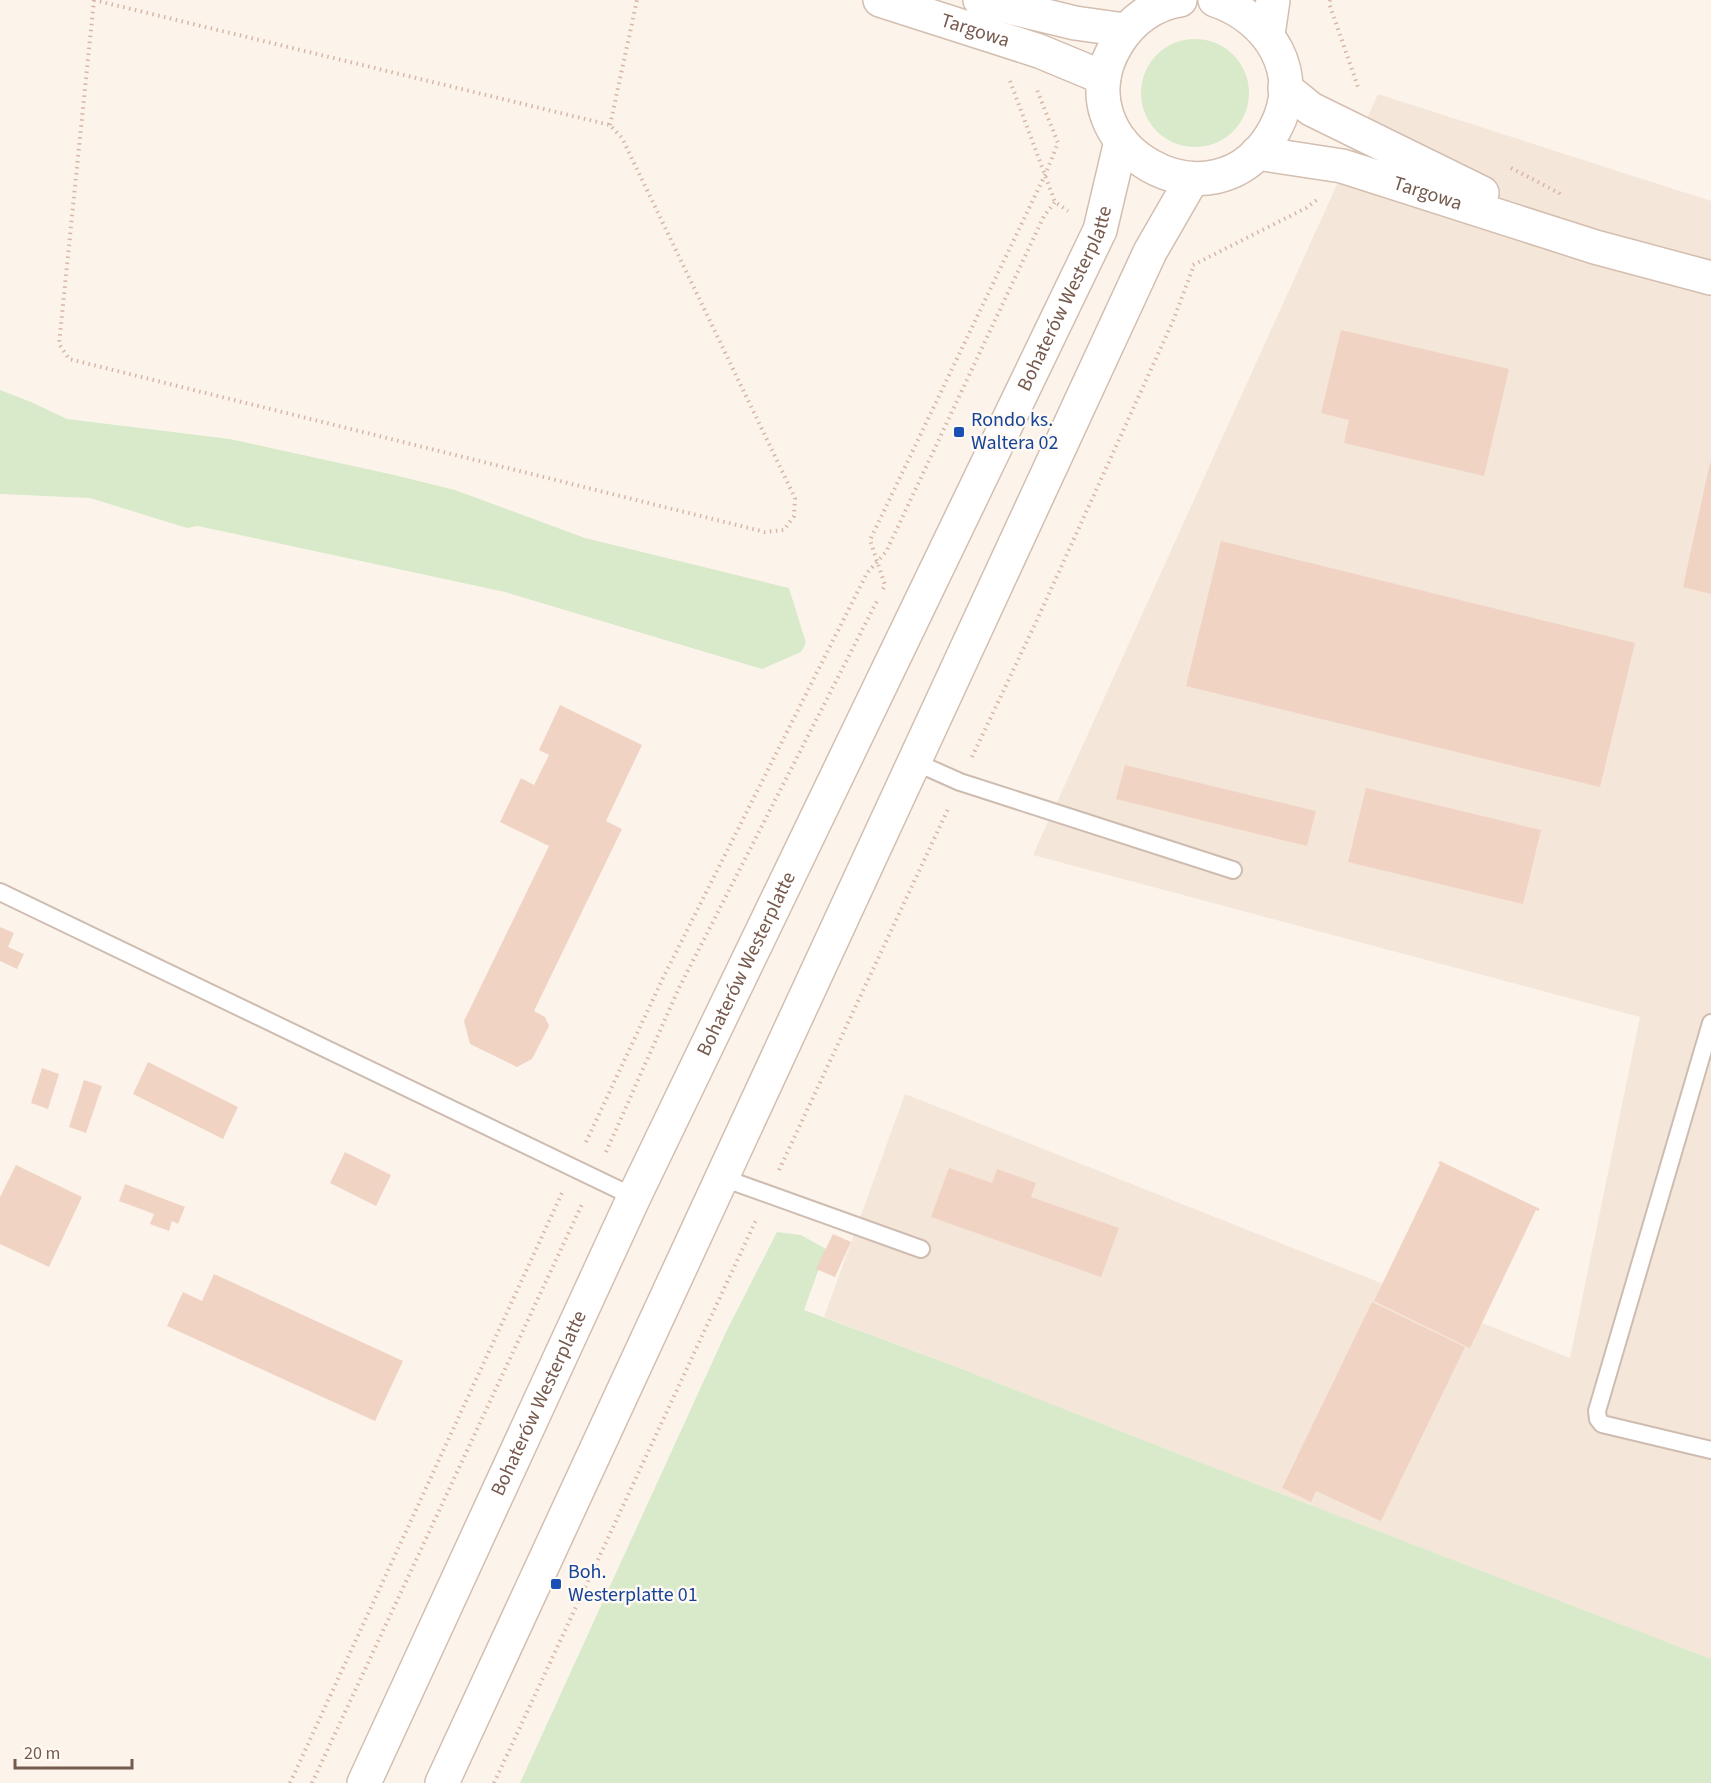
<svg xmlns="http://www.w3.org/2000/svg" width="1711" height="1783" font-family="'Source Sans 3',sans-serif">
	<rect width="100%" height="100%" fill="#fcf4eb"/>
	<path fill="#f4e6d9" d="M1378,94L1711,201V1659L1248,1481L962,1369L824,1317L905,1094L1570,1358L1640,1017L1033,855Z"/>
	<path fill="#d8eac9" d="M1141 93a54 54 0 1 1 108 0a54 54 0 1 1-108 0Z
		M0,390L31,402L67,419L230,439L394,475L455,490L585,538L789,588L806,643L801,652L762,669L505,592L198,526L187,528L90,498L0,494Z
		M777,1232L801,1235L826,1249L804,1310L962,1369L1248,1481L1711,1659V1783H520L727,1330Z"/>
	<path fill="#f1d3c3" d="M1341,330L1509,369L1484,476L1344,443L1349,420L1321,413Z
		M1710,463H1711V594L1683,587Z
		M1221,541L1635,643L1600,787L1186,686Z
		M560,705L642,745L606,821L622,829L534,1011L545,1017L549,1026L532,1059L517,1067L470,1044L464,1021L549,846L500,822L521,778L534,785L549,755L539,750Z
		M1125,765L1316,811L1307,846L1116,799Z
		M1366,788L1541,830L1523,904L1348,862Z
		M0,927L14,933L8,947L24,954L17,969L0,961Z
		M148,1062L238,1107L223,1139L133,1094Z
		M42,1068L59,1074L48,1109L31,1103Z
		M84,1080L102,1086L86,1133L69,1127Z
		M345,1152L391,1175L376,1206L330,1183Z
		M1440,1161L1540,1209L1538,1211L1536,1210L1470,1348L1374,1301L1440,1164L1438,1163Z
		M16,1165L82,1197L49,1267L0,1244V1197Z
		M949,1168L992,1183L997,1169L1036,1183L1031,1197L1119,1228L1101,1277L931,1217Z
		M125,1184L185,1207L178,1224L172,1221L169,1231L150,1224L154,1214L119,1201Z
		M833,1234L851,1242L835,1277L816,1269Z
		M214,1274L403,1361L375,1421L167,1326L183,1292L202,1301Z
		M1372,1302L1465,1347L1381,1521L1316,1491L1311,1502L1282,1488Z"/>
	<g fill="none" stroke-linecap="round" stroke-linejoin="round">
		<g stroke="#cebcb0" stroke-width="20">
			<path id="lane" d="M915,762L960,782L1233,870
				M0,892L634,1197
				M1711,1023L1597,1411L1598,1419L1602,1424L1711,1450
				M723,1178L921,1249"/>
		</g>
		<g stroke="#d4beb0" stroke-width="36">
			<g id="secondary">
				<path id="s1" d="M880,0L1039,51L1104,78"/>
				<path d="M980,0L1075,23L1125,30"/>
				<path d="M1180,0C1154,4 1132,20 1118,42C1053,144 1215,240 1275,129C1305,73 1269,18 1215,0"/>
				<path d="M1268,35L1273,0"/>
				<path d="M1285,88L1311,109L1482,193"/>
				<path id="s2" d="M1257,153L1342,166L1595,247L1711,278"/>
				<path id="s3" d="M364,1783L634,1197L1100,230L1121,141"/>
				<path d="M442,1783L1150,252L1192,179"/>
			</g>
		</g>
		<path stroke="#d7b6a6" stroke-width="4" stroke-dasharray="1.5 4.5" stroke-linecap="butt" d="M94,0L610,125L622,138L795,498L794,516L784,530L765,532L69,359L59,344Z
			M1330,0L1329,3L1359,90
			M1010,81L1055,202L1068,211
			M610,125L637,0
			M1511,168L1559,193L1561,196
			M1193,265L1306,208L1318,199
			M883,589L885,585L870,540L1045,175L1058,143L1037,90
			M972,757L1037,620L1173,321L1194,265
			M586,1142L663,978L867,573L886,552L1044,216L1055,202
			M606,1152L679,988L877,601
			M779,1170L949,807
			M290,1783L562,1193
			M312,1783L583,1202
			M494,1783L756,1220"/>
		<use href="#lane" stroke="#fff" stroke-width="16"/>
		<use href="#secondary" stroke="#fff" stroke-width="33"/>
	</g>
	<g fill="#1a4fb4" stroke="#fef9f2" stroke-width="2">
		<rect x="953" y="426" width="12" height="12" rx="3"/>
		<rect x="550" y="1578" width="12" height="12" rx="3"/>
	</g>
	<g text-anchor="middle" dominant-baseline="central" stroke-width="5" stroke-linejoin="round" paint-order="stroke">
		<g font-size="20" fill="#775a4e" stroke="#fef9f2">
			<text stroke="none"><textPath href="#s1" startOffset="100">Targowa</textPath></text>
			<text stroke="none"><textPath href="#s2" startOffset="176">Targowa</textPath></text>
			<text stroke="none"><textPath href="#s3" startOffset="1642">Bohaterów Westerplatte</textPath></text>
			<text stroke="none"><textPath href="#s3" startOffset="904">Bohaterów Westerplatte</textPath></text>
			<text stroke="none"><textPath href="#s3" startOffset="418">Bohaterów Westerplatte</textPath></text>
		</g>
		<g font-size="20" fill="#164399" stroke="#fef9f2" text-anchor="start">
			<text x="971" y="420">Rondo ks.<tspan x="971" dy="23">Waltera 02</tspan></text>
			<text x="568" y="1572">Boh.<tspan x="568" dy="23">Westerplatte 01</tspan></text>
		</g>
	</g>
	<path d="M15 1759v9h117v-9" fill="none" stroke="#775a4e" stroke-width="3"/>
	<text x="24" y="1759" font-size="18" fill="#775a4e" stroke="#fef9f2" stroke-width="4.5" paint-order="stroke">20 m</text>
</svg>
